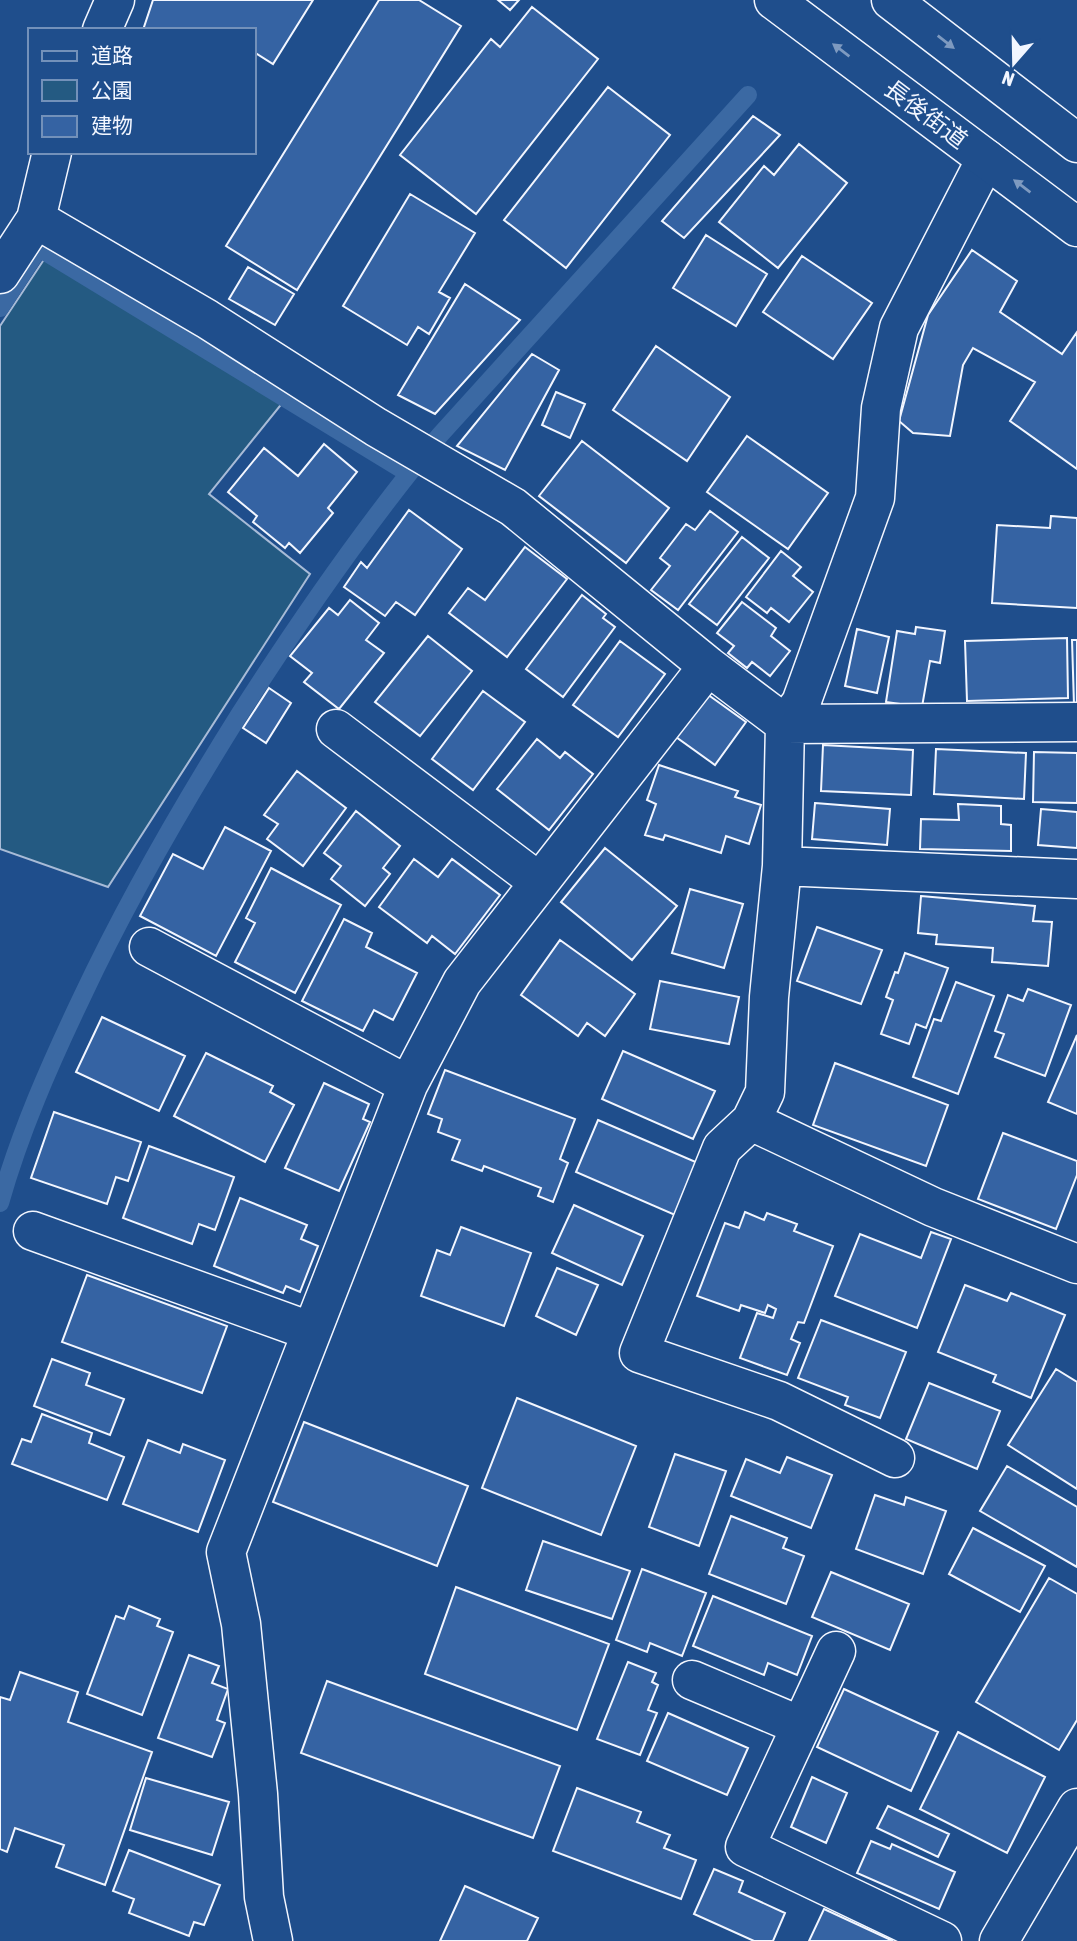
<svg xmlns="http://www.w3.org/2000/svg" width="1077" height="1941" font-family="'Asap Condensed','Noto Sans JP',sans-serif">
	<rect width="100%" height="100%" fill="#1f4e8c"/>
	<path fill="#245a82" stroke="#a8bbd7" stroke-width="2" d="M45,258L288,396L209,494L310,574L108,887L0,849V326Z"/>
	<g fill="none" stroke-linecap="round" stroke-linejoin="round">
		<path stroke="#3b69a3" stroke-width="18" d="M0,308L39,248L408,473
			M0,1203C20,1132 50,1064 82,997C128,899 182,806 239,715C301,618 366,524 440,435L748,95"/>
	</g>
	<path fill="#3563a3" stroke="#f2f6ff" stroke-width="2" d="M153,0H313L273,64L254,52V30H143Z
		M379,0H419L461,26L297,290L226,246Z
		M498,0H519L510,10Z
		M532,7L598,59L476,214L400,155L491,39L500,47Z
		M608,87L670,135L566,268L504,220Z
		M753,116L780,135L684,238L662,221Z
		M799,144L847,183L778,268L719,222L764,166L774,175Z
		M410,194L475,233L439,292L450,298L429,334L418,327L407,345L343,306Z
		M706,235L767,274L736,326L673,288Z
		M972,250L1017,281L1000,312L1062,354L1077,332V469L1010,421L1035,382L973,348L963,365L950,436L913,433L899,421L928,315Z
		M802,256L872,303L833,359L763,312Z
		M248,267L294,294L275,325L229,299Z
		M465,284L520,320L435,414L398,395Z
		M656,346L730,397L687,461L613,410Z
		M532,354L559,370L505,470L457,446Z
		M556,392L585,404L570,438L542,425Z
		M747,436L828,493L788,549L707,492Z
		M582,441L669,508L626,563L539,496Z
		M324,444L357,472L328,508L333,513L300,553L289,543L285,548L253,522L257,516L228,492L264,448L298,476Z
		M409,510L462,549L415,615L396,602L385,616L344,587L361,562L367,568Z
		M710,511L738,532L678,610L651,590L670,566L660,558L686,524L695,530Z
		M1051,516L1077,518V608L992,603L997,525L1050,528Z
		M742,537L769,558L717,625L689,604Z
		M525,547L567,579L507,657L449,613L468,588L485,600Z
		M781,551L801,567L793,576L813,592L789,622L771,608L767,613L746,597Z
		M582,595L606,614L603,618L615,627L563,697L526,669Z
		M350,600L379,623L366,640L384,653L339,709L304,682L312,673L290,656L329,608L338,615Z
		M742,602L776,628L771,636L790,651L770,676L752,662L747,668L728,653L734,646L717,633Z
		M916,627L945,631L940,663L930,661L922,707L886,702L897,631L915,634Z
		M857,629L889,637L877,693L845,686Z
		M428,636L472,671L420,736L375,702Z
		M1067,638L1068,698L967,701L965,641Z
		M1072,640H1077V705H1074Z
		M620,641L665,674L618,737L573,705Z
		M269,688L291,703L266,743L243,728Z
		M483,691L525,722L473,790L432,759Z
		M707,694L746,722L715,765L676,737Z
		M537,739L560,758L565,752L593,774L549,830L497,789Z
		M823,745L913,750L911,795L821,791Z
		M936,749L1026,753L1024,799L934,794Z
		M1034,752L1077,753V803L1033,802Z
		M659,765L738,791L735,797L761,805L749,844L726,836L721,853L665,835L663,840L645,835L656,804L647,800Z
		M297,771L346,808L303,866L267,839L278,824L264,815Z
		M815,803L890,809L887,845L812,839Z
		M958,804L1001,806V824L1011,825V851L920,849L921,819L959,820Z
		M1041,809L1077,812V848L1038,845Z
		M356,811L400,846L383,868L390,874L365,906L331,879L341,866L324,853Z
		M225,827L271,851L216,956L140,916L173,854L203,869Z
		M605,848L677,906L632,960L561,902Z
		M414,859L438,877L452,859L500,895L455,954L432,936L427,943L379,907Z
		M271,868L341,905L295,993L235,962L255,923L246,918Z
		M690,889L743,904L724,968L672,953Z
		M921,896L1035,906L1033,921L1052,922L1048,966L992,962L993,948L936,944L937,935L918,933Z
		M344,919L372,933L366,947L417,973L393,1020L374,1010L363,1031L302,1001Z
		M817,927L882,950L861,1004L797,981Z
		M560,940L635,994L605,1036L587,1023L578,1036L521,995Z
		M905,953L948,968L926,1028L916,1024L909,1044L881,1034L893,1000L886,997L895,972L898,973Z
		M660,981L739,997L729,1044L650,1029Z
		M956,982L994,996L958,1094L913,1077L934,1019L941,1021Z
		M1028,989L1071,1005L1045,1076L995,1057L1004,1034L995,1031L1008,995L1023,1001Z
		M102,1017L185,1056L159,1111L76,1072Z
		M1077,1035V1114L1048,1102Z
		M623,1051L715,1091L693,1139L602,1099Z
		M206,1053L273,1086L270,1092L294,1105L265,1162L174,1116Z
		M835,1063L948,1105L926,1166L813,1125Z
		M445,1070L575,1119L560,1159L568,1163L553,1202L538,1196L541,1188L484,1166L482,1171L452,1160L460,1140L438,1132L442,1119L428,1114Z
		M324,1083L369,1104L363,1119L370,1122L339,1191L285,1168Z
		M54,1112L141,1142L128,1181L116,1177L107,1204L31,1178Z
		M598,1120L698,1163L675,1215L576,1172Z
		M1003,1133L1077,1161V1175L1056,1229L978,1199Z
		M149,1146L234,1177L215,1230L199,1224L192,1244L123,1218Z
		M240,1198L307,1225L301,1239L318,1246L300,1292L286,1286L283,1293L214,1266Z
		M574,1205L643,1236L622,1285L552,1253Z
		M745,1212L764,1220L767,1213L797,1224L794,1231L833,1246L804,1323L798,1322L791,1339L800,1343L787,1375L740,1358L757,1313L773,1318L776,1309L768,1305L765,1313L741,1305L739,1311L697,1296L725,1223L739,1228Z
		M461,1227L531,1253L504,1326L421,1296L437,1250L450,1255Z
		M931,1232L951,1239L917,1328L835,1296L860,1234L921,1258Z
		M557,1268L598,1285L576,1335L536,1316Z
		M87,1275L227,1326L202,1393L62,1342Z
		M965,1285L1007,1301L1011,1293L1065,1315L1031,1398L993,1382L996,1375L938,1352Z
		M821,1320L906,1352L880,1418L845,1405L848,1397L798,1378Z
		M52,1359L90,1373L86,1385L124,1399L110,1435L34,1406Z
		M1056,1369L1077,1382V1489L1008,1445Z
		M929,1383L1000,1411L977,1469L906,1439Z
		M517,1398L636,1446L601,1535L482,1488Z
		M42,1414L92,1433L89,1443L124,1457L107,1500L12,1464L22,1439L31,1442Z
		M304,1422L468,1486L437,1566L273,1502Z
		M148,1440L180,1453L183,1444L225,1460L198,1532L123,1504Z
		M675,1454L726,1471L699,1546L649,1527Z
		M787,1457L832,1475L811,1528L731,1496L746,1459L780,1473Z
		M1007,1466L1077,1507V1567L980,1511Z
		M875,1495L904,1505L906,1497L946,1511L923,1574L856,1549Z
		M731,1516L787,1538L783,1548L804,1556L786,1604L709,1574Z
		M973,1528L1045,1566L1020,1612L949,1574Z
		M543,1541L630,1571L612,1619L526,1590Z
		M642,1569L706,1593L682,1656L650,1643L647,1652L616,1640Z
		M831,1572L909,1604L890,1650L812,1617Z
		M1049,1578L1077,1594V1720L1059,1750L976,1702Z
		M456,1587L609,1644L577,1730L425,1674Z
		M713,1596L812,1636L797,1675L768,1663L764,1675L693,1646Z
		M129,1606L160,1619L157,1626L173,1632L142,1715L87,1694L116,1616L124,1619Z
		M189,1655L219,1666L212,1683L228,1689L217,1720L225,1723L212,1757L158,1738Z
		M628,1662L656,1673L652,1682L658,1685L648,1710L657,1713L640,1755L597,1739Z
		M20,1672L78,1692L68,1722L152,1752L105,1885L56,1867L64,1845L15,1828L7,1852L0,1849V1697L10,1700Z
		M327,1681L560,1766L533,1838L301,1753Z
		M844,1689L938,1732L911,1791L817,1747Z
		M668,1713L748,1748L727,1795L647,1761Z
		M958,1732L1045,1777L1007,1853L920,1809Z
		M812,1777L847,1793L826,1843L791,1827Z
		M146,1778L229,1802L212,1855L130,1830Z
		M577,1788L641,1812L637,1822L670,1835L664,1848L696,1860L681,1899L553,1851Z
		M888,1806L949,1834L938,1857L877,1828Z
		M871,1841L890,1849L892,1844L955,1872L939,1909L857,1873Z
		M129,1850L220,1885L204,1925L194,1922L189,1936L129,1913L134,1899L113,1891Z
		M714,1869L743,1881L739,1892L785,1913L773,1941H754L694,1914Z
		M465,1886L538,1918L527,1941H440Z
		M824,1909L893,1941H809Z"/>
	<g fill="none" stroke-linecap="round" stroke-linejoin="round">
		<g stroke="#f2f6ff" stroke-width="41">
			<path id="minor" d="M102,30L115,0
				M986,159L899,328L881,408L875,498L801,703L785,724L782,866L769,997L765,1092L751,1121L933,1207L1077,1264
				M36,219L207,319L376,427L513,507L708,666L785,724L1077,722
				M0,274L36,219L52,152
				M336,729L539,882
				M782,866L1077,879
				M149,947L408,1085
				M751,1121L722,1148L639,1353L779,1401L895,1458
				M33,1231L310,1331
				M836,1651L745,1847L942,1941
				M692,1680L801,1726
				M273,1941L264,1897L258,1794L241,1624L226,1552L408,1085L462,982L708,666"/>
		</g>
		<g stroke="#f2f6ff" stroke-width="41">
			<path id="secondary" d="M999,1941L1077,1808"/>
		</g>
		<g stroke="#f2f6ff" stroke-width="41">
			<path id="primary" d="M774,0L1077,227
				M891,0L1077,143"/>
		</g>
		<use href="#minor" stroke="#1f4e8c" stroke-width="38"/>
		<use href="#secondary" stroke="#1f4e8c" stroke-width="38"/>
		<use href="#primary" stroke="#1f4e8c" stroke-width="38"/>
	</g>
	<defs><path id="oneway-solid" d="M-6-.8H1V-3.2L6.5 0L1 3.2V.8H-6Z" transform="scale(1.75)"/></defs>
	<g fill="#7e9ac0">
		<use href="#oneway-solid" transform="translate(946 42) rotate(38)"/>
		<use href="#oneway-solid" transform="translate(841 50) rotate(-143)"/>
		<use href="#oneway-solid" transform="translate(1022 186) rotate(-143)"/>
	</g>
	<g text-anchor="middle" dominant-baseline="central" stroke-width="5" stroke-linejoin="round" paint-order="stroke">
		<g font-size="24" fill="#f2f6ff" stroke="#1f4e8c">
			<text transform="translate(926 114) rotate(37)">長後街道</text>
		</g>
	</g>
	<rect x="28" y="28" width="228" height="126" fill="#1f4e8c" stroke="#7391ba" stroke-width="2"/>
	<rect x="42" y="51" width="35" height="10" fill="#1f4e8c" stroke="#7391ba" stroke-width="2"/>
	<text x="91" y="63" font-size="21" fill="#f2f6ff">道路</text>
	<rect x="42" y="80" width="35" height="21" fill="#245a82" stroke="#7391ba" stroke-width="2"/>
	<text x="91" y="98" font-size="21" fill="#f2f6ff">公園</text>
	<rect x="42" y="116" width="35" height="21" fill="#3563a3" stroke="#7391ba" stroke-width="2"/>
	<text x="91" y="133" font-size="21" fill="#f2f6ff">建物</text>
	<g transform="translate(1014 63) rotate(200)" stroke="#1f4e8c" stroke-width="5" paint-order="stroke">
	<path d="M0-5L12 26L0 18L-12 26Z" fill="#f2f6ff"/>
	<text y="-10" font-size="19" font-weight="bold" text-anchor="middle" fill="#f2f6ff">N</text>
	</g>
</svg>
